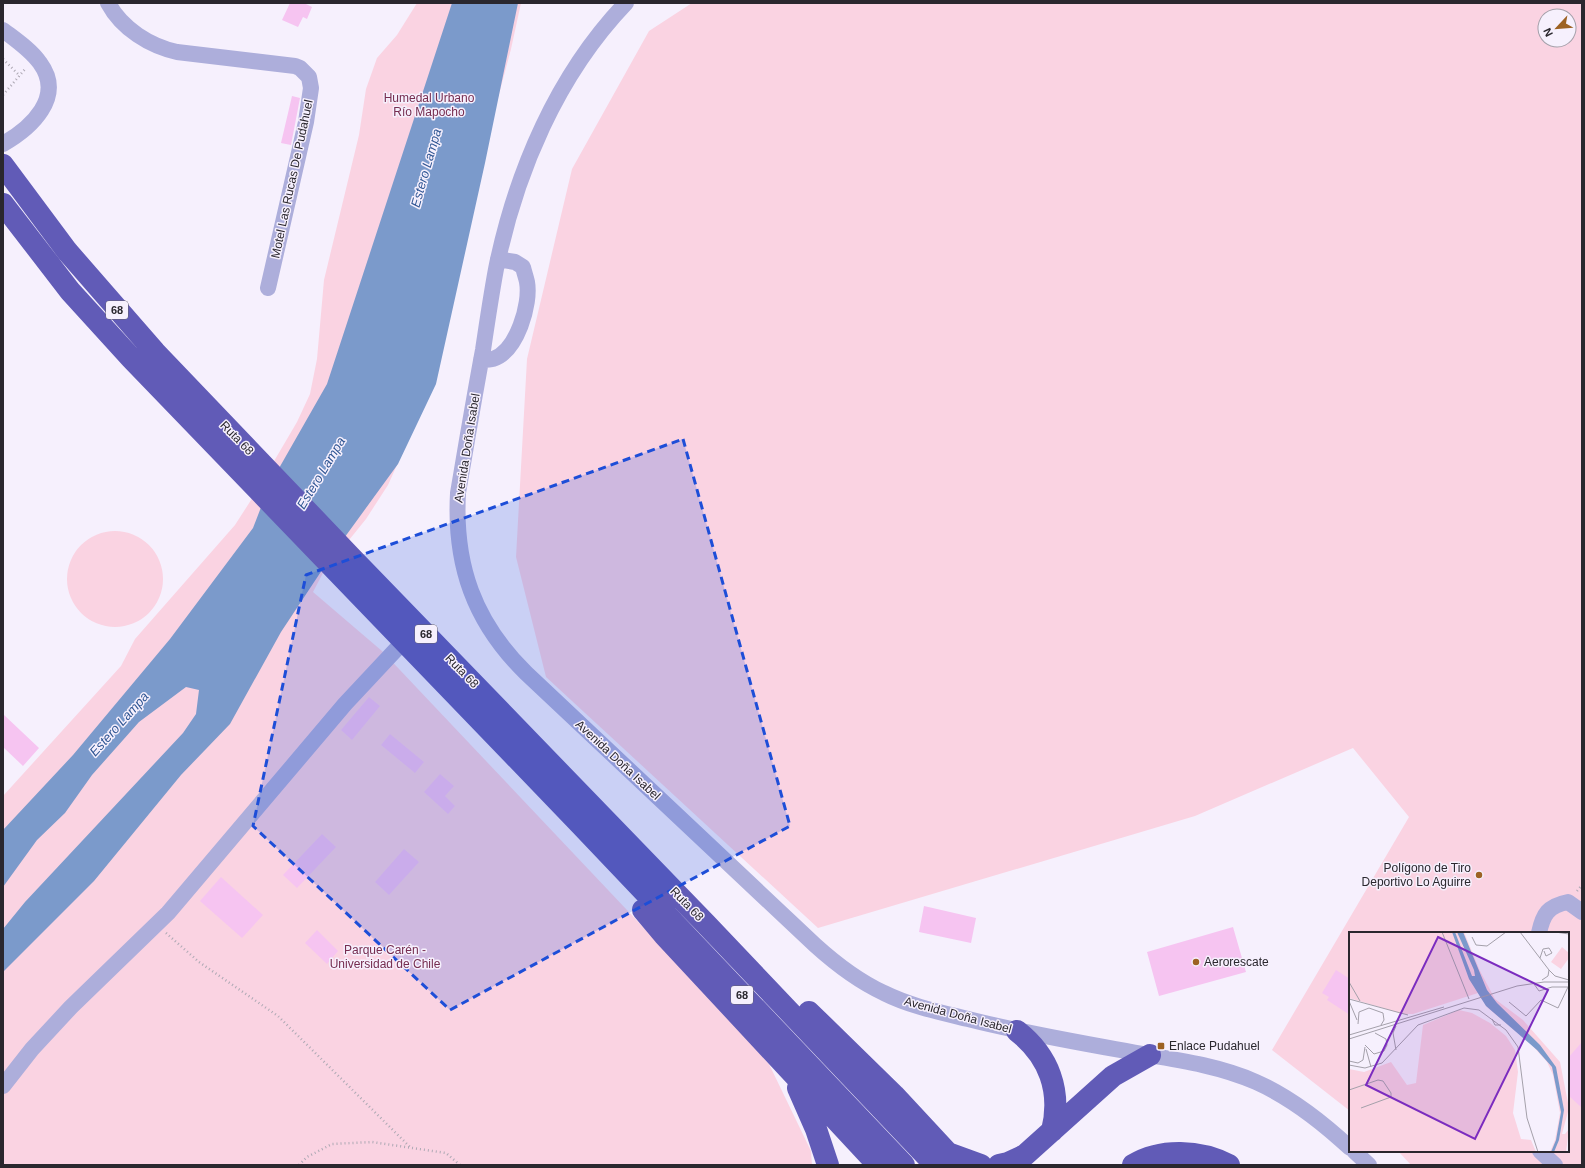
<svg xmlns="http://www.w3.org/2000/svg" width="1585" height="1168" font-family="Helvetica,sans-serif">
	<rect width="100%" height="100%" fill="#f6f0fd"/>
	<path fill="#fad3e2" fill-rule="evenodd" d="M417,3H521L511,49L406,445L388,485L366,519L324,571L313,592L382,651L679,965L769,1064L811,1151L812,1165H3V796L121,666L135,639L235,525L253,497L297,422L310,394L317,359L324,280L359,135L366,89L377,58L397,35Z
		M692,3H1582V1165H1411L1398,1151H1568V933H1350V1111L1272,1050L1409,817L1353,748L1195,816L818,928L546,677L516,557L527,359L572,169L649,31ZM1545,16H1569V40H1545Z
		M67 579a48 48 0 1 1 96 0a48 48 0 1 1-96 0Z"/>
	<path fill="#7b9acb" d="M452,3H518L485,163L436,384L398,464L334,552L281,632L230,724L181,775L94,881L3,972V929L25,902L183,733L196,714L199,690L186,687L139,722L92,775L65,813L37,840L3,887V830L73,755L170,639L253,528L270,484L327,384Z"/>
	<path fill="#f6c4f1" d="M290,3H304L312,7L307,19L303,17L298,27L282,20Z
		M292,96L300,98L291,145L281,143Z
		M369,697L380,706L352,740L341,730Z
		M3,714L39,748L23,766L3,747Z
		M390,734L424,762L415,773L381,745Z
		M440,774L454,786L445,796L455,806L448,814L424,792Z
		M322,834L336,847L297,888L283,875Z
		M404,849L419,862L389,895L375,882Z
		M221,877L263,915L242,938L200,901Z
		M924,906L976,918L971,943L919,932Z
		M1233,927L1246,972L1159,996L1147,952Z
		M317,930L338,951L327,964L305,943Z
		M1336,970L1350,979V1015L1327,1000L1329,997L1322,993Z
		M1582,1042V1108L1568,1095V1058Z"/>
	<g fill="none" stroke-linecap="round" stroke-linejoin="round">
		<path stroke="#aea9b4" stroke-width="2.5" stroke-dasharray="1 3" stroke-linecap="butt" d="M3,59L20,76
			M3,95L26,68
			M1577,891L1582,885
			M166,933L199,962L278,1016L410,1147
			M299,1165L307,1157L332,1144L372,1142L446,1153L460,1165"/>
		<path stroke="#adaedb" stroke-width="16" d="M108,3C122,29 150,46 177,52L295,66L300,68L309,77L311,88L306,122L268,288
			M626,3C557,75 516,172 496,269C491,296 487,323 483,350C474,398 466,446 458,493C454,565 474,622 526,673L815,945C836,964 858,981 884,993C910,1006 939,1012 968,1019C1027,1034 1088,1044 1148,1055C1185,1061 1222,1067 1256,1082C1292,1098 1322,1122 1350,1148
			M3,30C16,40 31,50 40,63C65,97 31,128 3,144
			M481,360C485,360 490,360 493,359C517,351 531,304 527,282C526,277 524,272 523,267L515,262L498,259
			M1539,933C1543,914 1548,906 1568,902L1582,912
			M3,1086L32,1049L71,1007L168,913L345,704L403,642
			M1354,1151L1369,1165
			M1540,1151L1555,1165"/>
		<path stroke="#615bb7" stroke-width="22" d="M3,165L67,251L155,352L350,556L705,923L935,1165
			M3,204L70,291L131,358L581,825L904,1165
			M643,910L664,935L878,1165
			M809,1012L894,1095L959,1165
			M1017,1031C1049,1056 1062,1091 1052,1131
			M798,1088L816,1129L828,1165
			M948,1153L981,1165
			M999,1165L1008,1163L1025,1155L1113,1076L1150,1055
			M1133,1165C1161,1148 1200,1150 1229,1165"/>
	</g>
	<path fill="#1d4ed8" fill-opacity="0.2" stroke="#1d4ed8" stroke-width="3" stroke-dasharray="8 5" stroke-linejoin="round" d="M683,439L790,826L450,1010L253,826L306,575Z"/>
	<g fill="#9d6223" stroke="#f6f0fd" stroke-width="1.5">
		<circle cx="1479" cy="875" r="4"/>
		<circle cx="1196" cy="962" r="4"/>
		<rect x="1157" y="1042" width="8" height="8" rx="2"/>
	</g>
	<g text-anchor="middle" dominant-baseline="central" stroke-width="3" stroke-linejoin="round" paint-order="stroke">
		<g fill="#f6f0fd" stroke="#67636c" stroke-width="1">
			<rect x="106" y="301" width="22" height="18" rx="3"/>
			<rect x="415" y="625" width="22" height="18" rx="3"/>
			<rect x="731" y="986" width="22" height="18" rx="3"/>
		</g>
		<g font-size="11" font-weight="bold" fill="#2a272e">
			<text x="117" y="310">68</text>
			<text x="426" y="634">68</text>
			<text x="742" y="995">68</text>
		</g>
		<g font-size="12" fill="#762d50" stroke="#f6f0fd">
			<text x="429" y="98">Humedal Urbano<tspan x="429" dy="14">Río Mapocho</tspan></text>
			<text x="385" y="950">Parque Carén -<tspan x="385" dy="14">Universidad de Chile</tspan></text>
		</g>
		<g font-size="12" fill="#2a272e" stroke="#f6f0fd">
			<text transform="translate(292 179) rotate(-78)">Motel Las Rucas De Pudahuel</text>
			<text transform="translate(237 438) rotate(46)">Ruta 68</text>
			<text transform="translate(467 448) rotate(-81)">Avenida Doña Isabel</text>
			<text transform="translate(462 671) rotate(46)">Ruta 68</text>
			<text transform="translate(618 760) rotate(43)">Avenida Doña Isabel</text>
			<text transform="translate(687 904) rotate(46)">Ruta 68</text>
			<text transform="translate(958 1015) rotate(15)">Avenida Doña Isabel</text>
		</g>
		<g font-size="12" fill="#2a272e" stroke="#f6f0fd" text-anchor="start">
			<text x="1471" y="868" text-anchor="end">Polígono de Tiro<tspan x="1471" dy="14">Deportivo Lo Aguirre</tspan></text>
			<text x="1204" y="962">Aerorescate</text>
			<text x="1169" y="1046">Enlace Pudahuel</text>
		</g>
		<g font-size="13" font-style="italic" fill="#2f5593" stroke="#f6f0fd">
			<text transform="translate(426 168) rotate(-74)">Estero Lampa</text>
			<text transform="translate(321 473) rotate(-59)">Estero Lampa</text>
			<text transform="translate(119 724) rotate(-48)">Estero Lampa</text>
		</g>
	</g>
	<g transform="translate(1349 932)">
		<rect width="220" height="220" fill="#f6f0fd"/>
		<path d="M0,0H115L131,39L146,67L174,88L211,130L220,176L213,202H216L220,197L217,220H201L206,208L211,181L204,143L198,130L181,111L139,76L129,61L64,82H54L0,66ZM213,15L220,21V26L212,37L202,30ZM110,78L123,81L141,91L157,104L166,118L169,140L164,181L172,207L182,208L187,220H0V137L15,140L42,130L58,153L67,151L74,93Z" fill="#fad3e2"/>
		<path d="M103,0H106L123,44H126L125,38L108,0H114L138,58L148,71L191,113L207,135L215,178L210,208L205,220H202L207,208L212,180L203,135L188,118L137,74L120,47Z" fill="#7b9acb"/>
		<path fill="none" stroke="#a4a0aa" stroke-width="1" d="M93,0L120,67M171,0L200,38M206,0L220,2M123,5L127,13L138,14L157,0M191,26L194,17L200,16L203,21L197,24L195,19M200,38L206,44L220,48M193,48L199,44L200,38M0,50L11,69M185,52L190,59L203,55H219M0,67L59,83M0,69L8,88M160,70L177,84L192,68L209,76L219,55M143,87L146,93H152M9,92L10,80L20,76L34,81L35,88L32,93M0,103L95,75M0,107L168,54L195,50H220M16,113L25,122L35,119L38,113L37,107L26,101M17,117L22,135M47,118L44,101L47,94M0,129L9,131L14,128L16,115M0,133L16,136L33,131L69,93L115,76L130,78L157,98L169,115L178,186L189,220M0,158L29,148L34,149L42,161V165L12,176"/>
		<path fill="#7b2cbf" fill-opacity="0.15" stroke="#7b2cbf" stroke-width="2" d="M89,5L199,58L126,207L17,153Z"/>
		<rect width="220" height="220" fill="none" stroke="#2a272e" stroke-width="2"/>
	</g>
	<rect width="1585" height="1168" fill="none" stroke="#2a272e" stroke-width="8"/>
	<g transform="translate(1557 28) rotate(244)"><circle r="19" fill="#f6f0fd" stroke="#a4a0aa"/>
	<path d="M0-3L7 15L0 10L-7 15Z" fill="#9d6223"/>
	<text y="-6" font-size="11" font-weight="bold" text-anchor="middle" fill="#2a272e">N</text>
	</g>
</svg>
